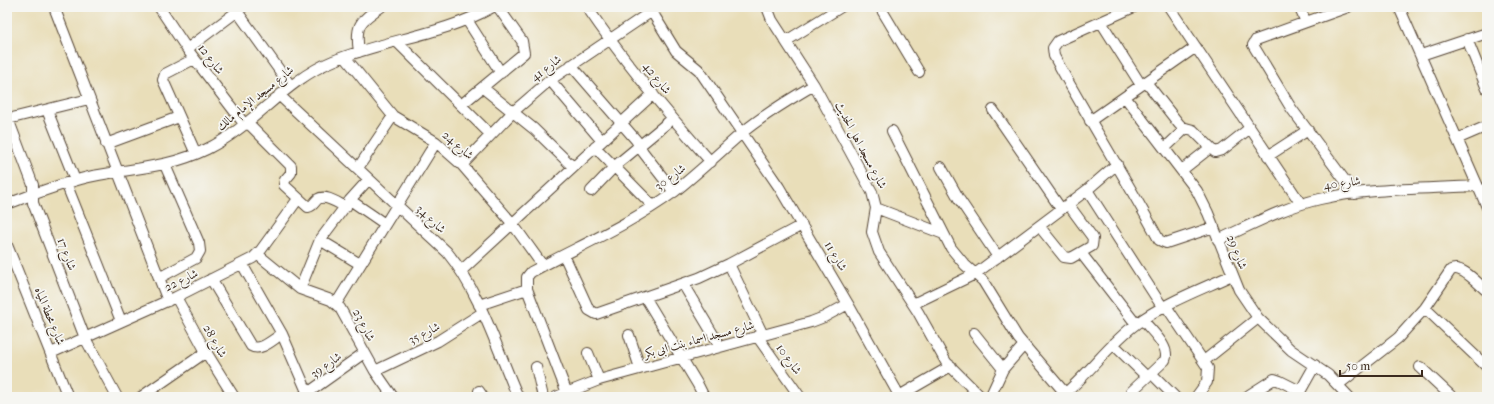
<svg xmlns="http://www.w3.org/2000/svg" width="1494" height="404" font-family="'IM FELL French Canon',Amiri,serif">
	<rect width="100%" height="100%" fill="#f6f6f2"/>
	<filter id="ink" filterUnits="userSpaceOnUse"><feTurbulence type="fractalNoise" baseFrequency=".025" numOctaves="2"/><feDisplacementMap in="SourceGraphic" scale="8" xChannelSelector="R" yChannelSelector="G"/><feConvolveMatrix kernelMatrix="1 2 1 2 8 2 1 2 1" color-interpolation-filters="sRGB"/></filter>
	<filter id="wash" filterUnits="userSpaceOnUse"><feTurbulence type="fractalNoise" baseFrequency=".012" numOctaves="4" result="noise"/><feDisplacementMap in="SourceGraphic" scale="16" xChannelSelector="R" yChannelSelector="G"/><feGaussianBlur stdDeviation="0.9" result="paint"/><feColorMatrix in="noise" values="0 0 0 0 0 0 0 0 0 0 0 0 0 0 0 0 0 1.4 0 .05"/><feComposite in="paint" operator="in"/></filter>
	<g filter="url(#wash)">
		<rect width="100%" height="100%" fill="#e9deb9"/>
	</g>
	<g filter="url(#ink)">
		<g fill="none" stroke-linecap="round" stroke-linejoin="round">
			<g stroke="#554535" stroke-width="12">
				<path id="minor" d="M54,7L168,301
					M159,7L187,49L245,125
					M234,7L290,85
					M587,7C624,62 667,113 711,162
					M649,7L676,51L699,70L779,187L848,304L900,397
					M767,7L772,20L814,85L872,192L876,208L872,232L879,252L918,312L946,362L981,397
					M880,7L919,72
					M1134,7L1058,41L1053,48L1054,56C1088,119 1126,178 1159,240L1166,243L1214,227
					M1169,7L1301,204
					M1299,7L1306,22
					M1348,7L1256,40L1253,45L1291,108L1355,194
					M1399,7L1487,207
					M467,20L501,73
					M1101,22L1141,85
					M1467,39L1487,89
					M786,41L841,7
					M397,42L491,135
					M187,49L243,7
					M359,52C355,26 359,21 381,7
					M1421,55L1487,33
					M345,57L393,116L436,142L462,165L512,223L543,266
					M194,59L165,74L163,80L196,154
					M571,65L636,140L643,152L674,192
					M550,80L602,141
					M1146,82L1179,124L1182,127L1193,130L1215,152L1222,150L1250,128
					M483,88L534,129L573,167
					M279,95L447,252C480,292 497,349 518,397
					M1125,97L1197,191L1208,213L1239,290L1258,318L1291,350L1328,375L1349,397
					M461,105L524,53L522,41L498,7
					M47,110L75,180
					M993,110L1061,209
					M7,116L33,185V203L85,338L117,397
					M8,119L89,99
					M1090,121L1196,47
					M248,123L291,166V173L285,180L284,185L308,207C314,206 314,202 318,199C326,194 339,204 346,207
					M892,131L951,248L965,265L983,281L1018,338L1065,393
					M1457,139L1487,126
					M106,144L179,117
					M595,147L653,206
					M1165,148L1186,128
					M1268,156L1308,130
					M462,165L513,112L550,80L658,7
					M941,167L959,199L998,257
					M358,168L393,116
					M1182,170L1210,148
					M66,183L121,321
					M1087,190L1163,308
					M591,191L615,166L672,119
					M350,200L385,224
					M7,204C35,194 64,182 93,176C134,168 168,168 207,149C254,126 284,81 333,61C386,39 441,36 493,7
					M876,208L941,233
					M1039,226L1064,257L1071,258L1092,246L1093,238L1068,204
					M320,240L360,264
					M1218,240C1251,225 1284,207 1320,199C1371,188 1425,189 1477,186
					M7,245L68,397
					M1081,253L1136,324
					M257,254L300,289L331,300L340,308L375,371L393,397
					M564,255L589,310L596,314L699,278L729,264L802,225
					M242,264L282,334L308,394
					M729,264L763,335
					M461,271L653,94
					M159,278L196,258L200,251L199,243L165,165
					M211,279L251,346C261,352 273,339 282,334
					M683,284L720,346
					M300,289L320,240L350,200L369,179
					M176,297L206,352L234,397
					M645,297L698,385L704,397
					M336,304L436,142
					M913,304L975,274L1087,190L1117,164
					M479,305L527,289
					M1166,306L1208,368L1207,382L1196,397
					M1425,308L1487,367
					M974,333L1003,369
					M629,335L640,368
					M757,336L800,397
					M1113,344L1147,377
					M51,353L176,297L253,258L261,250L298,199
					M588,353L599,380
					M1204,361L1258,318
					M536,367L543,397
					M1420,367L1452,397
					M375,371L438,341L482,313
					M1151,373L1175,397
					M1339,384L1398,338L1425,308L1451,270C1462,264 1479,285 1487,291
					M479,391L483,397
					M567,393L527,289V277L531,272C579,246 629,225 674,192C698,173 720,152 743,132C765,114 790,99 814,85
					M1249,395L1274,379L1280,381L1300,391
					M899,396L951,366
					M141,397L206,352
					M302,397L364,353
					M556,397L599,380L811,322L824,317L848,304
					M990,397L1003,369L1024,345
					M1061,397C1088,375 1108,345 1136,324C1164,303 1200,290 1232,275
					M1131,397V392L1165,360C1171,347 1150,330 1143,320
					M1297,397L1315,365"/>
			</g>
			<use href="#minor" stroke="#fff" stroke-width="10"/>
		</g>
	</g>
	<g text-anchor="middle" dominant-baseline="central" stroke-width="3.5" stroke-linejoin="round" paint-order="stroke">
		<g font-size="12" fill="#3b2a1e" stroke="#f6f6f2">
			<text transform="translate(211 59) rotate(53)">شارع 12</text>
			<text transform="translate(546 68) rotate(-38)">شارع 41</text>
			<text transform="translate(657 78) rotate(51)">شارع 42</text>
			<text transform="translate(255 98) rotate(-39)">شارع مسجد الإمام مالك</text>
			<text transform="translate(458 145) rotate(41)">شارع 24</text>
			<text transform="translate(861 145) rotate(62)">شارع مسجد اهل الحديث</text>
			<text transform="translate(670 177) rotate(-37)">شارع 30</text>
			<text transform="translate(1342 183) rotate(-8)">شارع 40</text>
			<text transform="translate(431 219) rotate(43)">شارع 34</text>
			<text transform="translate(1237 252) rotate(68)">شارع 29</text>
			<text transform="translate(67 254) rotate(69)">شارع 17</text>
			<text transform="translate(836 256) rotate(59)">شارع 11</text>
			<text transform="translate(181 280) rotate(-26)">شارع 22</text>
			<text transform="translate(50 316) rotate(68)">شارع محطة المياه</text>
			<text transform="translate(364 325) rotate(63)">شارع 23</text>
			<text transform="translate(424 333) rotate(-27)">شارع 35</text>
			<text transform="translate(699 339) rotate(-15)">شارع مسجد اسماء بنت ابى بكر</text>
			<text transform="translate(215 341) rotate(60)">شارع 28</text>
			<text transform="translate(789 359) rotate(54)">شارع 10</text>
			<text transform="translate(326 365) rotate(-36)">شارع 39</text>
		</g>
	</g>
	<rect width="1494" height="404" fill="none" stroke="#f6f6f2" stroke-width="24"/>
	<path d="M1340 370v6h82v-6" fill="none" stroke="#3b2a1e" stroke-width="2"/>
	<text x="1346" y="370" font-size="12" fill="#3b2a1e" stroke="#f6f6f2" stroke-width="3" paint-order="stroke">50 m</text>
</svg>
